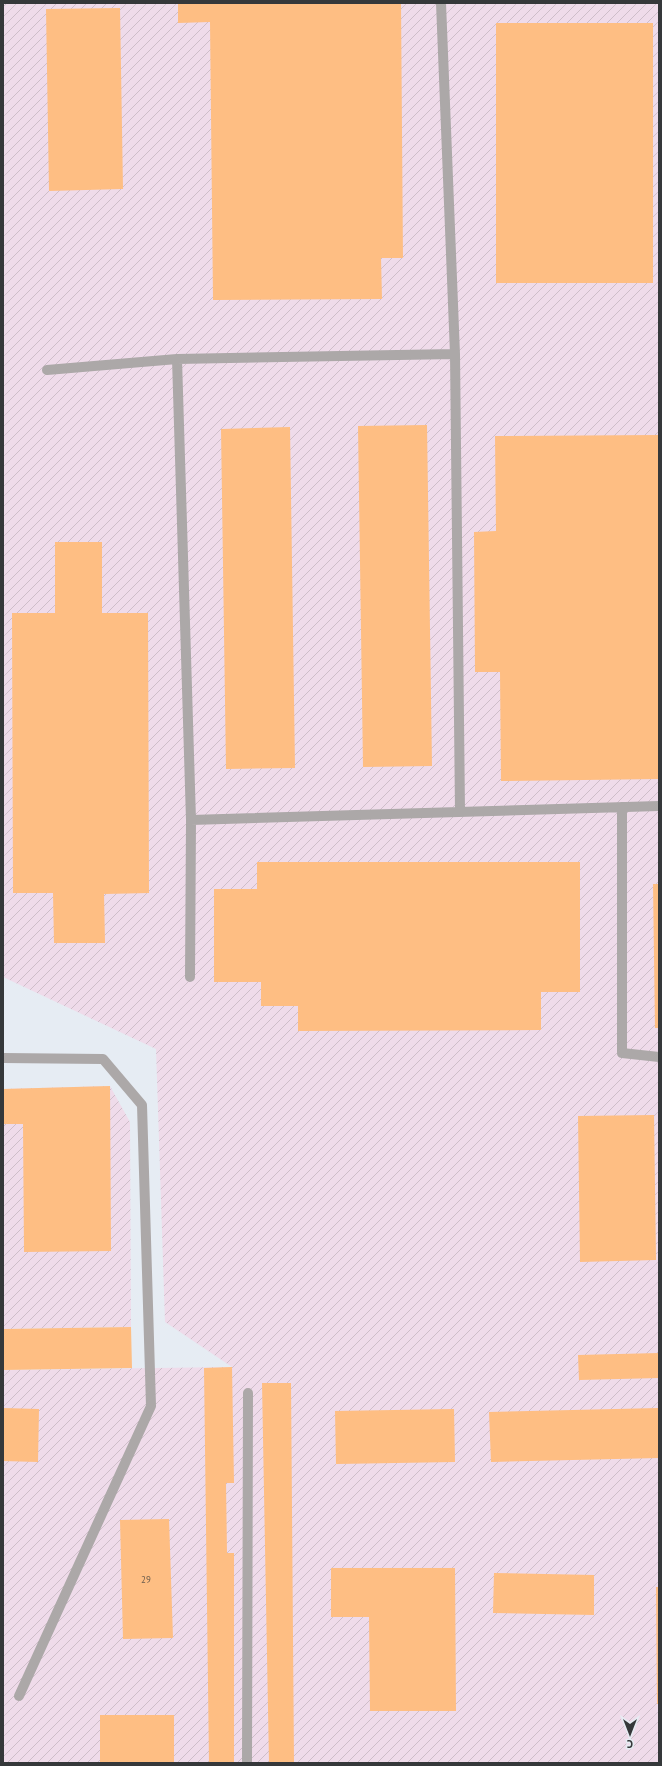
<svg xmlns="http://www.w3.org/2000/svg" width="662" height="1766" font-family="'PT Sans',sans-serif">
	<defs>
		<pattern id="industrial-furrows" width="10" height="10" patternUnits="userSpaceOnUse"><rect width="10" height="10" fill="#efdbea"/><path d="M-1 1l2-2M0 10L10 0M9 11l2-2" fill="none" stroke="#cebdc9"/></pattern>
	</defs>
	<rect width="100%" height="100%" fill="#e6ecf3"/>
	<path fill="url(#industrial-furrows)" d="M3,3H659V1763H3V1370L232,1367L165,1322L156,1049L3,977Z
		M110,1086L130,1122L131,1327L3,1329V1089Z"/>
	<path fill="#febe83" d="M178,3H401L403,258H381L382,299L213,300L210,22L178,23Z
		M120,8L123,189L49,191L46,9Z
		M496,23H653V283H496Z
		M427,425L432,766L363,767L358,426Z
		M290,427L295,768L226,769L221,429Z
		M659,435V779L501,781L500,672H475L474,532L496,531L495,436Z
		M55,542H102V613H148L149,893L104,894L105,943H54L53,893H13L12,613H55Z
		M257,862H580V992H541V1030L298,1031V1006H261V982H214V889H257Z
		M653,884H659V1028H655Z
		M110,1086L111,1251L24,1252L23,1124H3V1089Z
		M654,1115L656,1260L580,1262L578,1116Z
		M131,1327L132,1368L3,1370V1329Z
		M659,1353V1378L579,1380L578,1355Z
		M232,1367L234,1483H226L227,1553H234V1763H209L204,1368Z
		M262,1383H291L294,1763H269Z
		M3,1408L39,1409L38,1462L3,1461Z
		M659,1408V1458L491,1462L489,1412Z
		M454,1409L455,1462L336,1464L335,1411Z
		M169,1519L173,1638L123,1639L120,1520Z
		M331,1568H455L456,1711H370L369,1617H331Z
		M494,1573L594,1575V1615L493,1613Z
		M656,1587H659V1704H657Z
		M100,1715H174V1763H100Z"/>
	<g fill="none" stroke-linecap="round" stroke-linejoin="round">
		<path stroke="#aca8a8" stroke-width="10" d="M455,354L460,811
			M47,370L177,359
			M622,807V1053L659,1057
			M191,820L659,806
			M190,977L191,820L177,359L455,354L441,3
			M3,1058L103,1059L142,1105L151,1406L19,1696
			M247,1763L248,1393"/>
	</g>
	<g text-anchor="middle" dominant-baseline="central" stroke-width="4" stroke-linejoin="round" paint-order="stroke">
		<g font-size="9" fill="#675a4c">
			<text x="146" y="1579">29</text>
		</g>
	</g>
	<rect width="662" height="1766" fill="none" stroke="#35383a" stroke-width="8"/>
	<g transform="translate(630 1734) rotate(180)" stroke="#e6ecf3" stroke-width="3" paint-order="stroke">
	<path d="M0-3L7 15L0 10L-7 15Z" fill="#35383a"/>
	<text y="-6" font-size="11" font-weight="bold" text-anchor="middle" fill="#35383a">С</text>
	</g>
</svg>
